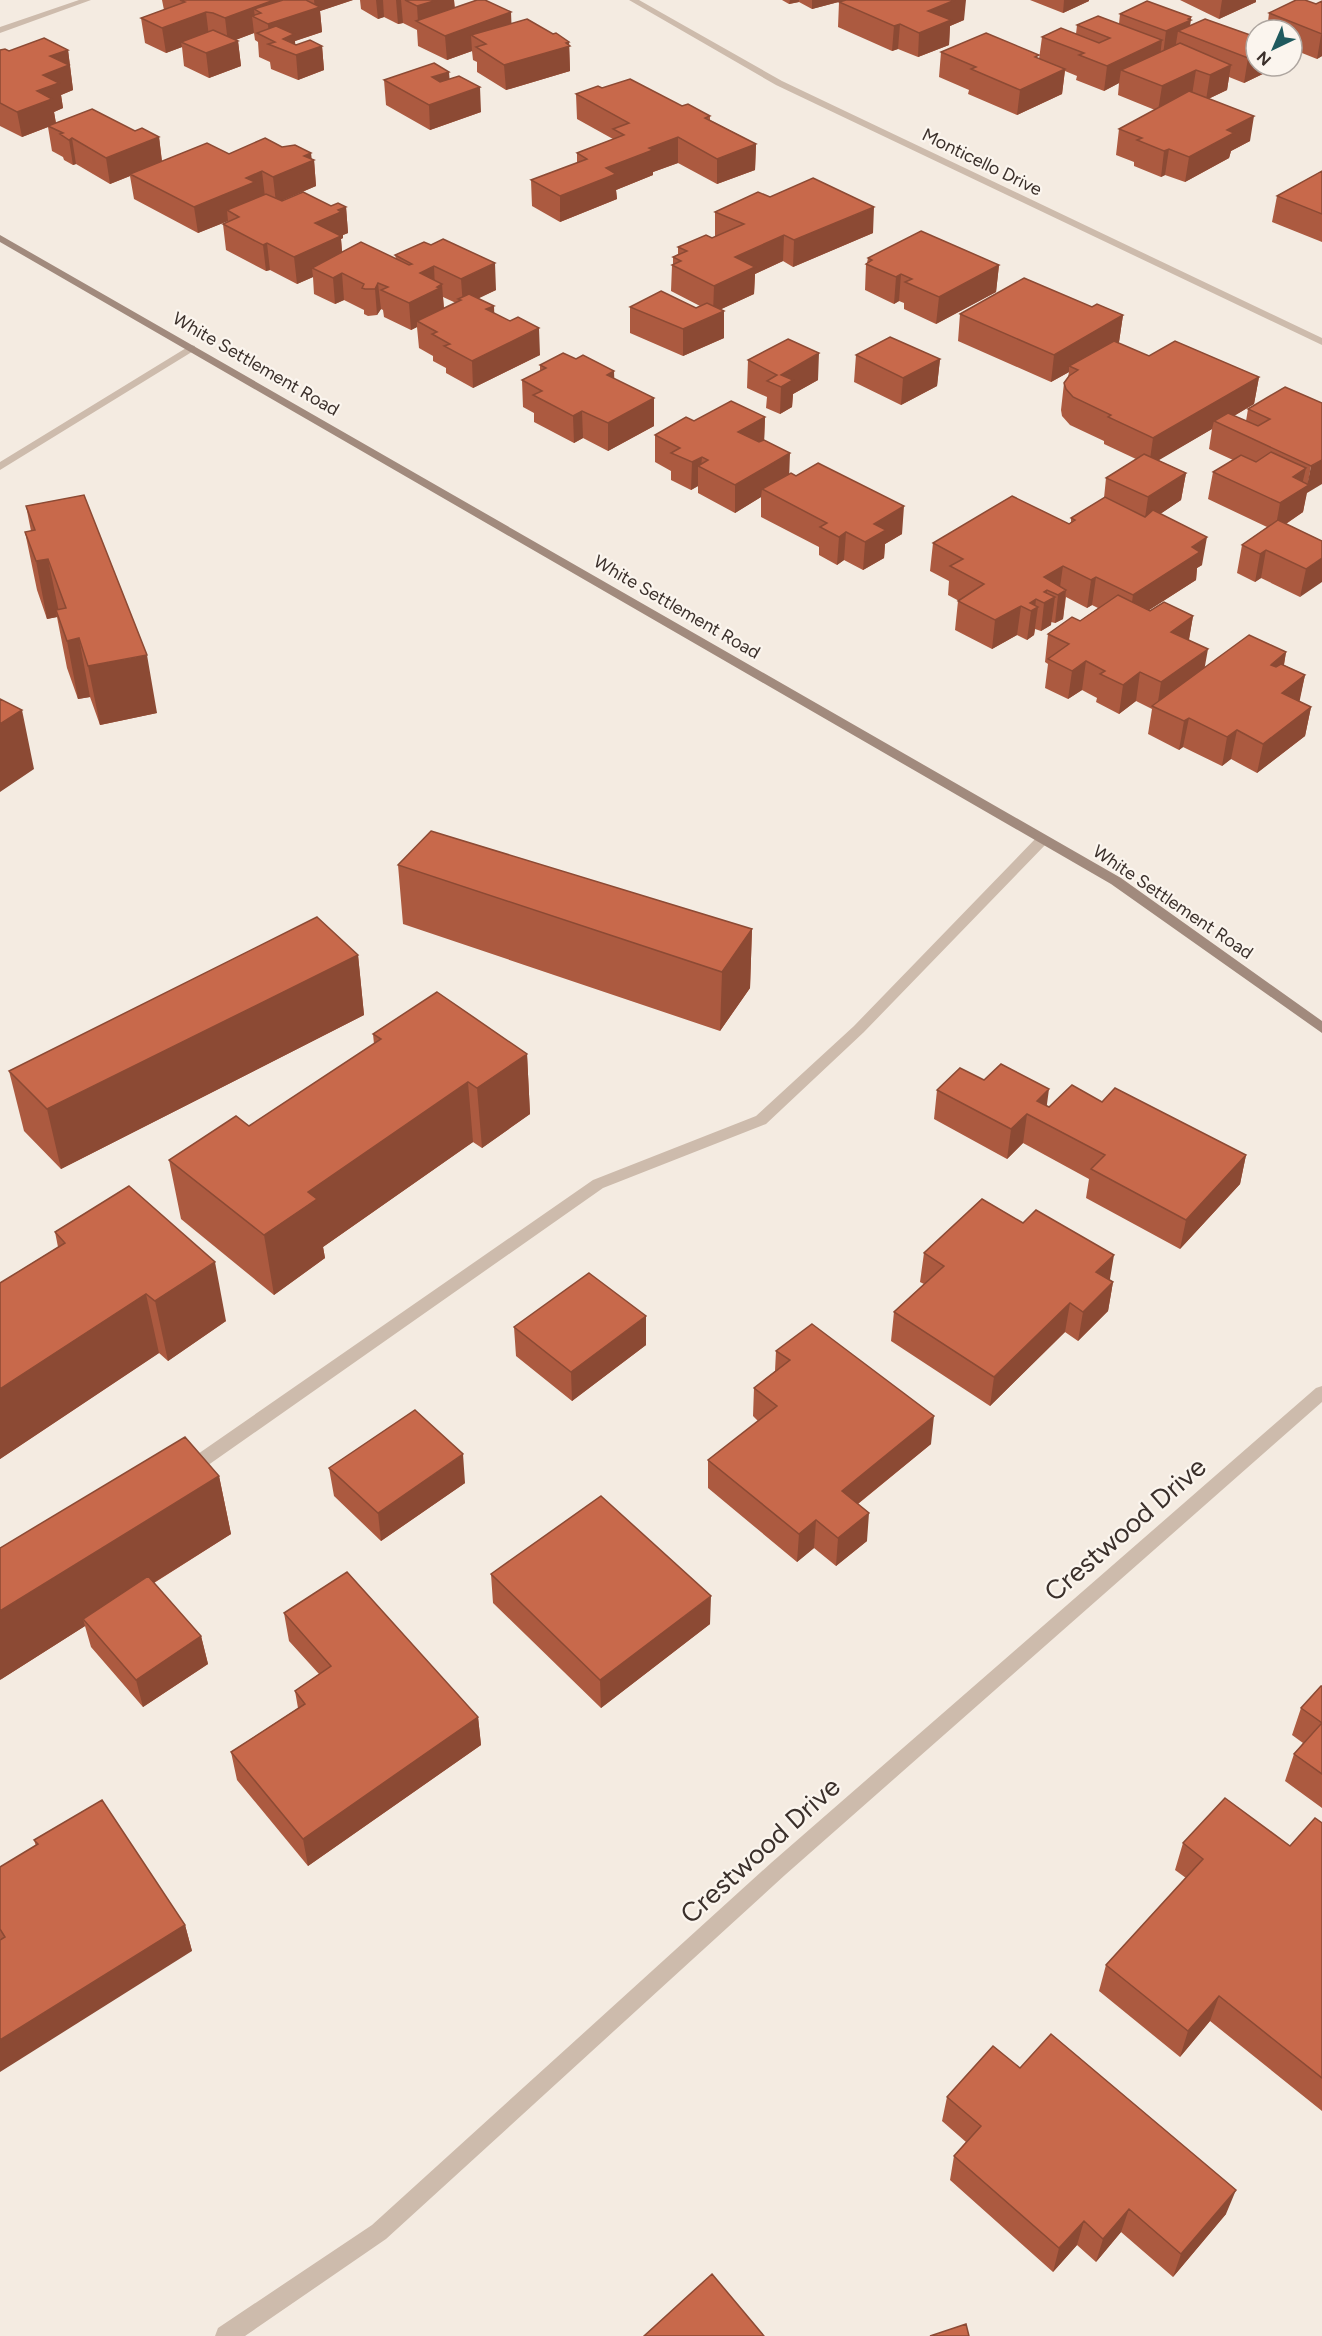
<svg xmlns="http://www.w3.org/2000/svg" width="1322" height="2336" font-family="Figtree,sans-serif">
	<rect width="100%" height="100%" fill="#f4ebe1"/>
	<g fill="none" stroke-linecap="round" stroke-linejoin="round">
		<path fill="#cdbbac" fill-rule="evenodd" d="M191,345L195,346V350L0,470V462Z
			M1043,835L1050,839L1048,842L864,1032L766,1124L603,1188L194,1475L188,1477L182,1475L180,1470L182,1465L593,1180L756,1116L854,1026L1038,836Z"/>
		<path fill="#cdbbac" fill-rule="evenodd" d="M79,0H91L0,33V27Z
			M629,0H639L782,81L1322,338V345L776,85Z
			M1322,1386V1402L785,1875L386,2239L245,2336H215L218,2328L372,2225L771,1863L1316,1388Z"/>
		<path fill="#a18a7d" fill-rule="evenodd" d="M0,235L1121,878L1322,1021V1033L1111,884L0,242Z"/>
	</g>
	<path fill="#ac5a40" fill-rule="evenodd" d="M162,0H353L320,11L322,32L295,41V44L296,45L322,46L324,70L298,80L271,69L270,62L259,57L258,42L255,40L254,33L235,40L238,41L241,66L209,78L184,66L182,47L166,53L145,43L141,18L164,10Z
		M360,0H454L455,8L553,34L569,42L570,71L506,90L477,72V62L473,60L472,51L447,60L418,46L417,30L403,23L398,24L384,17L378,19L361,9Z
		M782,0H846L812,9L799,2L789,4Z
		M1030,0H1089V1L1063,13Z
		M1180,0H1256V2L1219,19Z
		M1322,1V56L1317,59L1292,49V30H1267L1269,13L1316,4Z
		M839,2L964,20L950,26L949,45L918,57L898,49L892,51L838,27Z
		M1120,14L1191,17L1190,26L1256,37V66H1274L1273,69L1244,83L1229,77L1227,90L1208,99L1250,141L1231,151L1229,158L1185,182L1165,175L1161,177L1134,166V162L1116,155L1119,129L1155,110L1118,95L1119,83L1104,91L1076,80L1077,76L1065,71L1062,94L1017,115L968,94L969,90L939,77L941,52L1039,59L1042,37L1076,34L1077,25L1119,24Z
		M0,50L9,51L68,50L73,90L61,95L63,108L54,112L56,123L135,131L159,137L162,161L229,154L282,147L314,160L316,186L281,201L346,207L348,233L343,235V238L341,239L342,252L396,259L395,255L424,242L496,290L478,298L540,355L473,388L446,373V368L433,361V356L419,348L417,327L411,330L384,317L383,310L381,309L377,315L368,316L364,314V310L344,300L335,304L314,294L313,277L297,284L270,270L266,271L226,250L223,224L228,221L198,233L134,199L130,176L110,184L76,164L73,165L64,160L63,157L52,151L48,127L22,137L0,126ZM443,297L456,303L444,308Z
		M450,79L481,112L430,130L386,105L384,80Z
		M602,88L682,106L710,116V120L756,144L755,170L717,184L678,163L653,172V175L616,190L617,199L560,222L532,206L531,180L577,163V153L613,139L577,119L576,94Z
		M1322,171V242L1272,222L1277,196Z
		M770,197L873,233L793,267L783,261L755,274L754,294L721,309L724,338L683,356L630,333V307L696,308L700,306L671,291L672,265L673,264V257L678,254V247L715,237V212Z
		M868,258L999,265L996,292L936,324L904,309V303L899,301L894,304L865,290L866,264L867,263Z
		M1092,307L1123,315L1119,342L1118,343L1149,356L1259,377L1254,404L1234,416L1246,421L1248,409L1322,403L1303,512L1286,524L1322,541L1300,597L1261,578L1255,582L1237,573L1242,545L1267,527L1208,499L1213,472L1233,460L1209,449L1212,429L1158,460L1186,473L1181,500L1160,514L1202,565L1197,568L1196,580L1149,610L1193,616L1189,640L1204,667L1286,652L1284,665L1305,675L1299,701L1311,707L1305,736L1257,773L1231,759L1222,766L1183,747L1179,750L1148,734L1152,709L1136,701L1119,714L1096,702L1097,698L1082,690L1068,699L1045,688L1048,664L1045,662L1048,634L1080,621L1098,608L1092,605L1087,608L1066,597L1063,619L1055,623L1051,622V625L1041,631L1035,629L1034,635L1027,640L1017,635L992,649L955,630L958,601H959L948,595L949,581L930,571L933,543L1069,524L1071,522V518L1104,498L1106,478L1136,459L1104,444V441L1070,425L1062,416L1061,410L1064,383L1068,377L1069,372L1051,382L958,341L960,314Z
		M856,355L940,359L937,386L901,405L854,382Z
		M576,359L614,371V379L654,426L608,451L583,438L574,443L534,422V413L523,407L522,380L540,371V365Z
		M748,360L818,380L793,394L792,407L780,414L766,408L767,397L747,388Z
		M765,417L764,440L789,474L902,534L885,544L884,558L863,570L844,560L837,565L819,555V547L761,517V497L735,513L698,493V486L691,490L671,480V471L655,462V435L694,421Z
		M26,506L157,713L100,725L90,697L78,699L67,668L57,617L47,619L37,590L25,532L31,531Z
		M398,865L752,929L750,988L720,1031L403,924Z
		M358,955L364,1015L61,1169L24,1131L9,1071Z
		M373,1034L527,1054L530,1114L482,1148L473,1142L323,1247L325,1258L274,1295L181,1219L169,1160L249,1126L374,1044Z
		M984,1080L1049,1107L1102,1102L1246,1155L1240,1184L1180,1249L1086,1198L1089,1179L1023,1143L1007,1159L934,1119L937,1090Z
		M55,1232L226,1321L168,1361L159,1353L0,1459V1283L58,1247Z
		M924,1253L1109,1280L1113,1282L1108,1311L1078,1341L1065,1332L990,1406L891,1341L894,1312L924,1284L920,1282Z
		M514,1327L646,1345L572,1401L516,1356Z
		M776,1351L931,1444L858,1504L867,1541L836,1566L814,1548L797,1562L708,1488V1460L758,1421L753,1416L754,1388L775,1371Z
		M329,1468L465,1483L381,1541L334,1496Z
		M219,1476L231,1534L154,1583L201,1636L208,1664L143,1707L91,1647L85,1626L0,1680Z
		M491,1574L710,1624L601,1708L493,1603Z
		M284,1613L478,1717L481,1745L308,1866L237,1780L231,1752L298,1708L295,1691L319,1674L289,1641Z
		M1322,1686V1808L1285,1781L1294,1754L1303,1743L1292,1735L1301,1708Z
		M1322,1823V2111L1210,2021L1180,2057L1099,1991L1106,1965L1186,1878L1175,1870L1183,1843L1290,1846Z
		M34,1840L185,1925L192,1951L0,1939V1867L36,1846Z
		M1020,2068L1226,2214L1173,2277L1121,2232L1096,2262L1077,2245L1053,2272L950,2180L954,2156L966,2142L942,2121L947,2097Z"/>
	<path fill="#8c4a34" d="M274,0H286L315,9L314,0H353L320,11L322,32L295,41L296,55L322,46L324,70L298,80L296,55L269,39L268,24L261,13L254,9L255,18L252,16L254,33L228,43L225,18Z
		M376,0H383L384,17L378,19Z
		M396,0H401L403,23L398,24Z
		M437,0H454L455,19L418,22L417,6Z
		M790,0H799V2L789,4Z
		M812,0H846L812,9Z
		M955,0H966L964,20L950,26L949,45L918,57L919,33L928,11Z
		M1064,0H1089V1L1063,13Z
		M1222,0H1256V2L1219,19Z
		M206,12L209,37L181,42L182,47L166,53L162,28Z
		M511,12L512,37L486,44L471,35L472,51L447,60L445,36Z
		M1191,17L1189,35L1178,31L1175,50L1163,55L1166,31Z
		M900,24L898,49L892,51L894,26Z
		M1322,34V56L1317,59L1321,35Z
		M1162,40L1159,65L1121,70L1119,83L1104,91L1107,66Z
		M238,41L241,66L209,78L206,53Z
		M569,42L570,71L506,90L504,65Z
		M68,50L73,90L61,95L63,108L54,112L56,124L48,126V127L22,137L17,112L37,91L50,56Z
		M1256,55V66H1274L1273,69L1244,83L1248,58Z
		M1231,65L1227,90L1206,100L1210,75Z
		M1065,69L1062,94L1017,115L1020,90Z
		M1196,70L1192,95L1158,111L1162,86Z
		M449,72L451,97L432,77Z
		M480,87L481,112L430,130L429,105Z
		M1254,116L1250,141L1231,151L1229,158L1185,182L1189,157L1227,130Z
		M159,137L162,163L130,174V176L110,184L106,158Z
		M678,137V163L653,172V175L616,190L617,199L560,222V196L606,168L649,148Z
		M72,138L76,164L73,165L69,140Z
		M756,144L755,170L717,184V159Z
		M1169,149L1165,175L1161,177L1164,151Z
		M311,153L312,161L314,160L316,186L276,203L273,177L304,156Z
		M262,171L265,197L227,210L228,221L198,233L194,207L246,178Z
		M346,207L348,233L343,235V238L341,239L343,263L312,268L313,277L297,284L294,257L315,223Z
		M874,207L873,233L793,267L794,240Z
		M784,235L783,261L755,274L754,294L713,313L714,286L735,257Z
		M267,243L270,270L266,271L263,245Z
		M495,263L496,290L463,306L461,279Z
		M999,265L996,292L936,324L939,297Z
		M434,266L435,290L437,287L442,284L444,311L417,321V327L411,330L409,303L420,273Z
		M342,273L344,300L335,304L333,278Z
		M901,274L899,301L894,304L896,277Z
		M378,283L381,309L377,315L375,289Z
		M494,306L495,333L486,309Z
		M724,311V338L683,356V329Z
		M1123,315L1119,342L1075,368L1069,366V372L1051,382L1054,355Z
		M539,328L540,355L473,388L472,361Z
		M819,353L818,380L793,394L792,407L780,414L781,387V375Z
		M940,359L937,386L901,405L903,378Z
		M614,371L615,398L607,375Z
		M1259,377L1254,404L1220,424L1214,421L1212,429L1149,466L1153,438Z
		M654,398V426L608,451V423Z
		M582,411L583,438L574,443L573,416Z
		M765,417L764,444L737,460L738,432Z
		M790,453L789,480L762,489L761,497L735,513V485Z
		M702,457L701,468L698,466V486L691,490L692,462Z
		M1322,460V484L1307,493L1303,512L1275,531L1280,503L1293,477L1306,468L1301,489L1307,486L1311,466Z
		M1186,473L1181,500L1144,525L1148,497Z
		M904,506L902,534L885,544L884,558L863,570L865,542L874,524Z
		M846,532L844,560L837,565L839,537Z
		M1207,537L1202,565L1197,568L1196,580L1129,623L1133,595L1192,547Z
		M1266,550L1261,578L1255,582L1260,554Z
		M1322,558V582L1300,597L1306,569Z
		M48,559L60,617L56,610L57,617L47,619L36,561Z
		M1063,566L1059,594L1047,590L1046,602L1055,597L1051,625L1041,631L1044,603V577Z
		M1096,577L1092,605L1087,608L1091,580Z
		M1066,590L1063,619L1055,623L1058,595Z
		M1036,599L1035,609L1038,607L1034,635L1027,640L1031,611L1030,603Z
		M1021,606L1017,635L992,649L995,620Z
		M1193,616L1188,644L1171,632Z
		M79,638L90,697L78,699L67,641Z
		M1208,649L1203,677L1157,708L1161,682Z
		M1286,652L1281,681L1271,665Z
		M147,655L157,713L100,725L88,666Z
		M1086,661L1082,690L1068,699L1072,671Z
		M1140,672L1136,701L1119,714L1123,685Z
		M1305,675L1299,704L1282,693Z
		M1311,707L1305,736L1257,773L1263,744Z
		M22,710L34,769L0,792V724Z
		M1189,718L1183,747L1179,750L1184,721Z
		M1237,730L1231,759L1222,766L1227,737Z
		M752,929L750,988L720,1031L722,972Z
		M358,955L364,1015L61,1169L47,1109Z
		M527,1054L530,1114L482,1148L477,1088Z
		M468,1082L473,1142L323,1247L325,1258L274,1295L264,1235L308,1192Z
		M1049,1089L1045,1119L1037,1101Z
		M1027,1114L1023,1143L1007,1159L1011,1129Z
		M1246,1155L1240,1184L1180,1249L1186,1220Z
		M1114,1255L1109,1285L1096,1272Z
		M215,1262L226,1321L168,1361L155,1301Z
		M1113,1282L1108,1311L1078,1341L1083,1312Z
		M146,1294L159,1353L0,1459V1389Z
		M1070,1303L1065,1332L990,1406L994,1377Z
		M646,1316V1345L572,1401L571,1372Z
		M934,1416L931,1444L839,1519L842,1491Z
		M463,1454L465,1483L381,1541L378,1513Z
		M219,1476L231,1534L88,1624L83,1619L85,1626L0,1680V1611Z
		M869,1513L867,1541L836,1566L838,1538Z
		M816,1520L814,1548L797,1562L799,1534Z
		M711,1596L710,1624L601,1708L600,1680Z
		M201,1636L208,1664L143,1707L136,1680Z
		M478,1717L481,1745L308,1866L303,1839Z
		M185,1925L192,1951L0,2072V2040Z
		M1219,1996L1210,2021L1180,2057L1188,2031Z
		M1236,2190L1226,2214L1173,2277L1181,2254Z
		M1129,2209L1121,2232L1096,2262L1103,2239Z
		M1084,2221L1077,2245L1053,2272L1059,2248Z"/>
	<path fill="#c8694b" stroke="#8c4a34" stroke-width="1.5" d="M180,0H274L225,18L213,13L206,12L162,28L141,18L185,2Z
		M283,0H306L320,7L268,24L252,16L261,13L254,9Z
		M405,0H437L417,6Z
		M477,0H485L511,12L445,36L416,21Z
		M846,0H955L928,11L951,20L919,33L900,24L894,26L839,2Z
		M1296,0H1305L1316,4L1322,1V34L1269,13Z
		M1147,1L1191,17L1188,19L1191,20L1166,31L1120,14Z
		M1098,16L1162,40L1107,66L1079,55L1084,53L1042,37L1061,28L1099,43L1110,38L1077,25Z
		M527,19L553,34L556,33L569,42L566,43L570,46L504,65L476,47L486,44L471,35Z
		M1205,19L1256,37V55L1248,58L1178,31Z
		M276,26L294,34L283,39L296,45L310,40L322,46L296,55L268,44L275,42L257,33Z
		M213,30L238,41L206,53L181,42Z
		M986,33L1039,55L1035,57L1065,69L1020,90L971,69L976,67L941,52Z
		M44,38L68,50L50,56L69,65L43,75L59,83L37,91L52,99L17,112L0,103V50L5,49L9,51Z
		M1180,43L1231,65L1210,75L1196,70L1162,86L1121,70Z
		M434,63L449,72L432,77L440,82L459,76L480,87L429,105L384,80Z
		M630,79L682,106L688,104L710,116L705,118L756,144L717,159L678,137L649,148L653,150L606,168L616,174L560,196L531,180L587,159L577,153L624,135L613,129L629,123L576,94L598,86L602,88Z
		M1189,91L1254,116L1227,130L1234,133L1189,157L1169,149L1164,151L1137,140L1142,138L1119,129Z
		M92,109L135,131L142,128L159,137L106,158L72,138L69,140L60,134L63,133L48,126Z
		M265,138L282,147L295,145L311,153L304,156L314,160L273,177L262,171L246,178L255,182L194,207L130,174L207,143L229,154Z
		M1322,171V214L1277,196Z
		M813,178L874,207L794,240L784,235L735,257L755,267L714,286L672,265L681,261L673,257L687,251L678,247L706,235L712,238L744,224L715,212L758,192L770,197Z
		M303,192L331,206L338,203L346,207L338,210L341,212L315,223L341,236L294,257L267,243L263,245L223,224L239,217L227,210L266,194L282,201Z
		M921,231L999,265L939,297L905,282L912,279L901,274L896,277L866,264L872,260L868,258Z
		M443,239L495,263L461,279L434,266L420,273L442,284L437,287L440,288L409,303L381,290L388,287L378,283L375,289H365L362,288L364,284L342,273L333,278L312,268L361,242L409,265L412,264L395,255L424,242L431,245Z
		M1024,278L1092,307L1097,304L1123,315L1054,355L960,314Z
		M661,291L696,308L707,303L724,311L683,329L630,307Z
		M469,294L494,306L486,309L510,321L518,317L539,328L472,361L444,346L450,344L432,334L437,332L417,321L461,300L458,299Z
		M890,337L940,359L903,378L856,355Z
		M788,339L819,353L781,375L793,380L781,387L767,381L777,375L748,360Z
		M1114,341L1149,356L1175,341L1259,377L1153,438L1108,417L1111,415L1073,397L1066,389L1064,383L1069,376L1078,370L1069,366Z
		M563,353L576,359L583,355L614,371L607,375L654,398L608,423L582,411L573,416L533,395L542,391L522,380L546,368L540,365Z
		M1285,387L1322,403V460L1311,466L1214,421L1228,413L1258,426L1270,419L1248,409Z
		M731,401L765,417L738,432L759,442L764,440L790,453L735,485L698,466L708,460L702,457L692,462L671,453L680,448L655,435L686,417L694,421Z
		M1271,452L1306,468L1293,477L1309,485L1280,503L1213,472L1241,455L1256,462Z
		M1144,454L1186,473L1148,497L1106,478Z
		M818,463L904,506L874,524L886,530L865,542L846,532L839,537L820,527L827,523L762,489L791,473L796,476Z
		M84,495L147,655L88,666L79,638L67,641L56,610L66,608L48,559L36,561L25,532L35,530L26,506Z
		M1012,496L1069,524L1075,520L1071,518L1105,497L1145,517L1153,510L1207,537L1192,547L1200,552L1133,595L1096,577L1091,580L1063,566L1044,577L1066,590L1058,595L1047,590L1044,592L1055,597L1044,603L1036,599L1030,603L1038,607L1031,611L1021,606L995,620L958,601L984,584L950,566L963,559L933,543Z
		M1278,520L1322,541V558L1306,569L1266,550L1260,554L1242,545Z
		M1118,595L1150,611L1164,602L1193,616L1171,632L1208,649L1161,682L1140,672L1123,685L1100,674L1105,671L1086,661L1072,671L1048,659L1069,644L1048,634L1072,617L1080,621Z
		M1249,635L1286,652L1271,665L1276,667L1281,664L1305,675L1282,693L1311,707L1263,744L1237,730L1227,737L1189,718L1184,721L1152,706Z
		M0,699L22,710L0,724Z
		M431,831L752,929L722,972L398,865Z
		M317,917L358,955L47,1109L9,1071Z
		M437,992L527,1054L477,1088L468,1082L308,1192L317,1199L264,1235L169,1160L236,1116L249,1126L381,1039L373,1034Z
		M1001,1064L1049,1089L1037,1101L1049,1107L1072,1085L1102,1102L1115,1088L1246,1155L1186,1220L1091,1169L1105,1155L1027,1114L1011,1129L937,1090L960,1068L984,1080Z
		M129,1186L215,1262L155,1301L146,1294L0,1389V1283L65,1243L55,1232Z
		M982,1199L1023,1223L1036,1210L1114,1255L1096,1272L1113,1282L1083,1312L1070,1303L994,1377L894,1312L944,1266L924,1253Z
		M589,1273L646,1316L571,1372L514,1327Z
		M812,1324L934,1416L842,1491L869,1513L838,1538L816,1520L799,1534L708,1460L777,1406L754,1388L790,1360L776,1351Z
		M415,1410L463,1454L378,1513L329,1468Z
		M185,1437L219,1476L0,1611V1548Z
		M601,1496L711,1596L600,1680L491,1574Z
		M347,1572L478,1717L303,1839L231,1752L305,1704L295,1691L331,1666L284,1613Z
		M148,1576L201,1636L136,1680L83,1619Z
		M1321,1686H1322V1774L1294,1754L1322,1723L1301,1708Z
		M1225,1798L1290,1846L1315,1818L1322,1823V2078L1219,1996L1188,2031L1106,1965L1203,1859L1183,1843Z
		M102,1800L185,1925L0,2040V1940L5,1937L0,1929V1867L38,1844L34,1840Z
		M1051,2034L1236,2190L1181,2254L1129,2209L1103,2239L1084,2221L1059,2248L954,2156L981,2126L947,2097L993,2046L1020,2068Z
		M712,2274L764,2336H644Z
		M966,2324L969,2336H930Z"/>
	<g text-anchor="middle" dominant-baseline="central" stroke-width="4.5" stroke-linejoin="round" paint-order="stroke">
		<g font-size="18" fill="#3b302b" stroke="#fbf5ee">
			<text transform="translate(982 162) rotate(26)">Monticello Drive</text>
			<text transform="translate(256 364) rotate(30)">White Settlement Road</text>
			<text transform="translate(677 607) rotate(30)">White Settlement Road</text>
			<text transform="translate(1173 902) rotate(34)">White Settlement Road</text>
		</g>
		<g font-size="27" fill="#3b302b" stroke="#fbf5ee">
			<text transform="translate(1125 1529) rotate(-41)">Crestwood Drive</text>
			<text transform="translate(760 1850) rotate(-42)">Crestwood Drive</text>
		</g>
	</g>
	<g transform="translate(1274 48) rotate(224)"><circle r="28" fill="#fbf5ee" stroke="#aea6a0" stroke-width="1.5"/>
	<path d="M0-4.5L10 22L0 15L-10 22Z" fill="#1f5a5e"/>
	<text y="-9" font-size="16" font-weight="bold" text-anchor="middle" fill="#3b302b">N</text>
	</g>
</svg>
